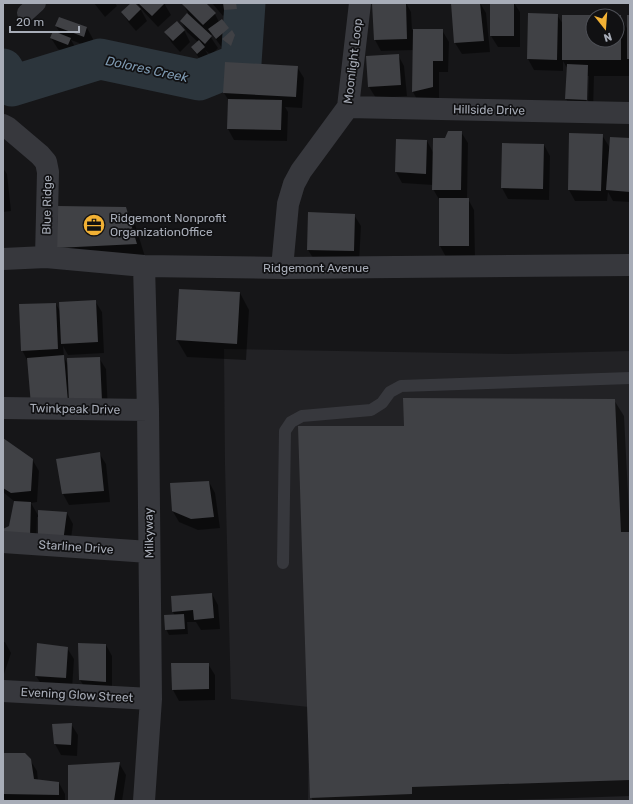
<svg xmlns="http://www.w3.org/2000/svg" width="633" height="804" font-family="Rubik,sans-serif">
	<rect width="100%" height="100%" fill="#161618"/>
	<path fill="#222225" d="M224,349L511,354L630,351V801H308L309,707L231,699L225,465Z"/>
	<path fill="#0007" fill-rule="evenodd" d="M94,3H115L117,6L105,17Z
		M132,3H134L141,10L147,21L136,31L129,23L122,12Z
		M137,3H164L171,15L158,27L144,12Z
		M184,3H204L215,14L219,22L222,20L230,33L232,31L240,47L237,56L230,50L227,46L223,49L212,34L210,36L218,48L211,55L205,50L211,59L204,65L192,48L198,42L187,32L181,21L188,13L183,4Z
		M212,3H236L242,13L243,20L232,21L227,12L223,16Z
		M239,3H245V8Z
		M373,3H406L411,12L412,30H442L449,42L448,72H439V98L419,103L413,92L414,50L381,51L375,40Z
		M452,3H480L486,13L490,52L462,54L455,43Z
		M491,3H514L520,12V47H498L491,36Z
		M557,15L563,24V16H620L628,30L630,16V76H594L593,111L573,110L566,99L567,68L563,61V71L534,70L528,59ZM593,16H617V40H593ZM587,76H589L588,105H586Z
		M59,18L87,28L93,39L90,47L71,40L77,50L75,56L58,49L51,38L62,36L56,26Z
		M184,30L190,42L180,52L172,43L165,32Z
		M398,55L404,66L407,96L376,98L369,87L367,57Z
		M297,67L304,78L302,108L285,107L288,112L287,141L234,140L228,129L229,101L224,93Z
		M461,132L468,143L467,199H468L474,210L475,257H446L440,246V201L433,189V185L402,183L396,172L397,140L427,141L434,154L446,139Z
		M602,135L610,148L630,139V202L613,201L608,192L607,201H575L569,190Z
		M544,145L550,156L549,200L508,199L502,188Z
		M3,168L7,174L11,211L3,212Z
		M125,208L135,224L146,260L57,248Z
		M354,215L361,226L359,262L315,261L308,250Z
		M180,290L240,293L249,310L246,360L187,357L177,340Z
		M95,301L102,312L104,353L68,355L63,346L64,357L68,365L99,358L106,369L108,412L76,413L28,362L22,350L56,304L60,311Z
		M614,400L624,416L630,533V796L489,801H313L311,797L405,427Z
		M3,439L32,459L39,471L37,502L31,503L39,517H37L36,548L3,530L10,527L15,502L3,492Z
		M99,453L106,464L110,502L69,505L63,494Z
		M209,482L215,493L220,528L198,530L179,522L172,510Z
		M67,513L73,524L69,553L45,551Z
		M212,594L218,605L220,629L201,630L196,622H187L188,634L169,635L166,629L175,616L173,612Z
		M3,642H5L11,653L3,677Z
		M80,644L106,645L112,656V693L87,691L80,680Z
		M67,648L74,659L72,689L43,687L36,676Z
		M208,664L215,675V700L179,701L173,690Z
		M71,724L78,735L77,756L61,755L55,744Z
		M3,754L30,760L37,771L38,781L59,783L65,794V801H6L3,797Z
		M119,763L126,775L122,801H69Z"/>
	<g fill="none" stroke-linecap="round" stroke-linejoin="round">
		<path stroke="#2c353c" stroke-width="41" d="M3,69L12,86L100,59L199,80L241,63L245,3"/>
	</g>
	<path fill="#404145" d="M131,3H135L141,9L129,21L121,12Z
		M138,3H165L152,16Z
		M183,3H206L216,13L203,25L182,4Z
		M223,3H236L237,9L224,10Z
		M372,3H406L407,39L374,40Z
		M451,3H480L484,41L454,43Z
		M490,3H514V36H490Z
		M187,13L212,36L205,44L180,21Z
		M528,13L558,14L557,60L527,59Z
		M562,15H593V40H617V15H621V60H562Z
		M627,15H630V59H627Z
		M59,17L87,27L84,37L55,26Z
		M222,19L229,28L216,39L208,29Z
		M177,21L185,30L173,41L164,32Z
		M413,29H443V61H433V87L412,92Z
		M232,30L235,35L231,46L222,39Z
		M53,31L71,38L68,45L50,38Z
		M199,40L205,47L197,54L191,47Z
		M399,54L401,85L368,87L366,56Z
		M225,62L298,66L296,97L223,93Z
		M567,64L588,65L587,100L565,99Z
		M228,99L282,100L281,130L227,129Z
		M448,131H462L461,190H432L433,138H445Z
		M569,133L603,134L601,191L568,190Z
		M610,137L630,138V192L606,190Z
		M396,139L427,140L426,174L395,172Z
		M502,143L544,144L543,189L501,188Z
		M439,198H469V246H439Z
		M58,206L126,207L137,244L56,248Z
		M308,212L355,214L354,251L307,250Z
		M179,289L240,292L237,344L176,340Z
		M96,300L98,342L61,344L59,302Z
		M56,303L58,349L21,351L19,304Z
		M64,355L68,402L31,405L27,358Z
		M100,357L102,401L69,403L67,358Z
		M403,398L615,399L621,532H630V780L412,787V794L310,798L298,426H404Z
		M3,438L33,459L31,491L11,493L3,488Z
		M100,452L104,491L62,494L56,459Z
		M209,481L214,517L191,519L172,511L170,483Z
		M14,501L31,502L30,537L3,535V529L9,526Z
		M38,510L67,512L63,542L38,540Z
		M212,593L214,618L194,620L193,610L172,612L171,596Z
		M184,614L185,629L165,630L164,615Z
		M37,643L68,647L66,678L35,676Z
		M78,643L106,644V682L79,680Z
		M171,663H209V689L172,690Z
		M72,723L71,745L54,744L52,724Z
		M3,753H25L31,759L34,779L59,782V795L3,794Z
		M120,762L114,801H68V765Z"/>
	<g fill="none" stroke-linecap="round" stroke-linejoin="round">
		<path stroke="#37383d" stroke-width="12" d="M283,563L285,431L291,422L302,416L371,410L382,403L390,392L401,386L630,378"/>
		<path stroke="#37383d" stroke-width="18" d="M26,13L37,3"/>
		<path stroke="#37383d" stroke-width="22" d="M348,107L630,113
			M3,125L7,127L40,155L46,162L48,172L46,257
			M3,259L46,257L144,266L282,268L630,265
			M282,268L288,204L294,184L301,171L348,107L360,3
			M3,408L148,410
			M3,542L149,552
			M3,691L151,699
			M144,801L151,699L148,410L144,266"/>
	</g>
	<defs>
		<g id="office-disc" transform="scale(1.15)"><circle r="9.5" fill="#f2b134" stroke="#111113"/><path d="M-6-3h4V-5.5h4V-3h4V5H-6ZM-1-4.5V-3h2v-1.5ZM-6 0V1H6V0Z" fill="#111"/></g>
	</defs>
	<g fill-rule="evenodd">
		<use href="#office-disc" x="94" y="225"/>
	</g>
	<g text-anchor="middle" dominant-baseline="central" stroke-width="3.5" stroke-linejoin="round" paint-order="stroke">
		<g font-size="12" fill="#a8adb8" stroke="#111113">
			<text transform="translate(353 61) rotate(-83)">Moonlight Loop</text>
			<text transform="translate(489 110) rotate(1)">Hillside Drive</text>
			<text transform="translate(47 205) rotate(-89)">Blue Ridge</text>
			<text x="316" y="268">Ridgemont Avenue</text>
			<text transform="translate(75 409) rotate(1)">Twinkpeak Drive</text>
			<text transform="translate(149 533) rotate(-91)">Milkyway</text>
			<text transform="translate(76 547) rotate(4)">Starline Drive</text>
			<text transform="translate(77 695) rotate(3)">Evening Glow Street</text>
		</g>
		<g font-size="12" fill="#a8adb8" stroke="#111113" text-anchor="start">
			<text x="110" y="218">Ridgemont Nonprofit<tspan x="110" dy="14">OrganizationOffice</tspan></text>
		</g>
		<g font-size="13" font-style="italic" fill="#7f9bb3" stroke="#111113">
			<text transform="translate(147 69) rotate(12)">Dolores Creek</text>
		</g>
	</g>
	<rect width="633" height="804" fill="none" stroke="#a8adb8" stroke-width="8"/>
	<g transform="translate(605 28) rotate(163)"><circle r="19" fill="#111113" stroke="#4d4f55"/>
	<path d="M0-3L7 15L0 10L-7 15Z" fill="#f2b134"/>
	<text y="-6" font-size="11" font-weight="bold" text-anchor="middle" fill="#a8adb8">N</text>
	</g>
	<path d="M10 26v6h69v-6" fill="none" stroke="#a8adb8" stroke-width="2"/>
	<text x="16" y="26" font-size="12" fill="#a8adb8" stroke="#111113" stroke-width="3" paint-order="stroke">20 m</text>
</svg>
